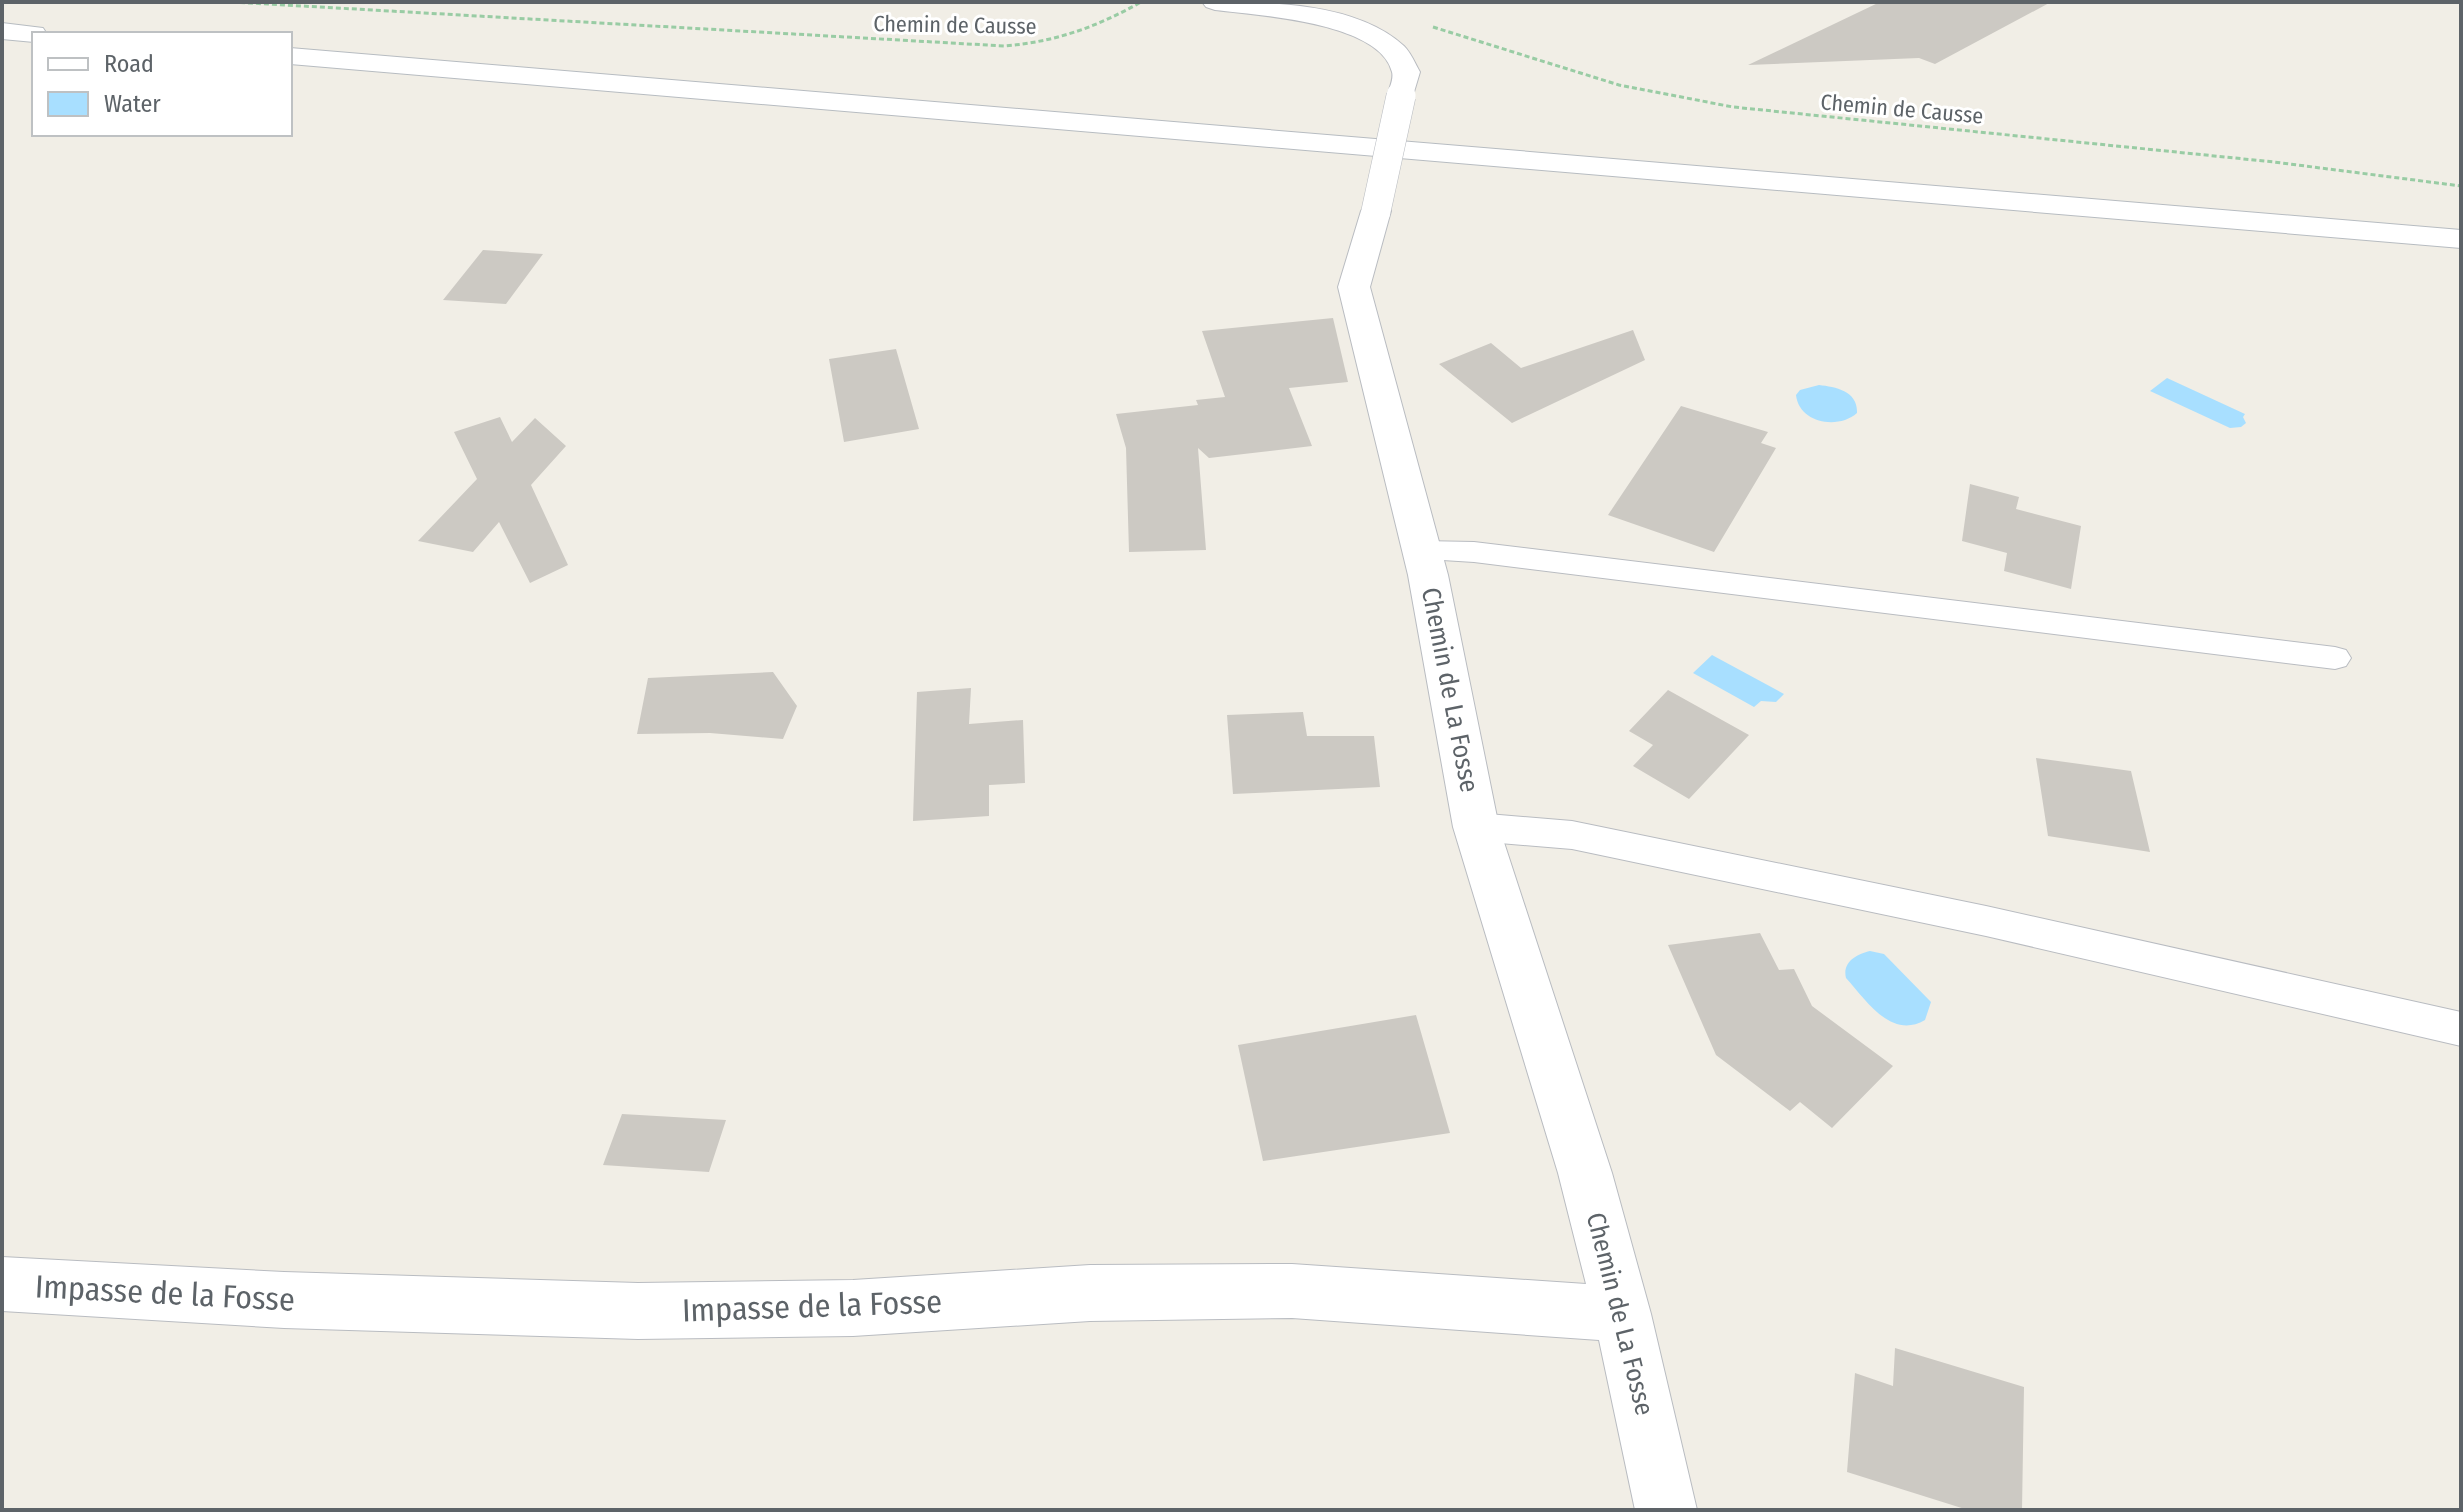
<svg xmlns="http://www.w3.org/2000/svg" width="2463" height="1512" font-family="'Fira Sans Condensed',sans-serif">
	<rect width="100%" height="100%" fill="#f1eee6"/>
	<path fill="#a8dfff" d="M2167,378L2245,414L2243,417L2246,423L2241,427L2230,428L2150,391Z
		M1819,385C1836,387 1858,391 1857,413C1838,430 1799,423 1796,395L1800,390Z
		M1712,655L1784,694L1776,702L1761,701L1754,707L1693,673Z
		M1870,951L1884,954L1931,1002L1925,1020C1891,1040 1866,1000 1846,978C1842,962 1857,954 1870,951Z"/>
	<path fill="#ccc9c3" d="M1880,2H2051L1935,64L1919,58L1748,65Z
		M483,250L543,254L506,304L443,300Z
		M1333,318L1348,382L1289,388L1312,446L1209,458L1198,448L1206,550L1129,552L1126,448L1116,414L1198,405L1196,400L1225,397L1202,331Z
		M1633,330L1645,360L1512,423L1439,364L1491,343L1521,368Z
		M896,349L919,429L844,442L829,359Z
		M1681,406L1768,432L1761,443L1776,448L1714,552L1608,515Z
		M500,417L512,442L535,418L566,446L531,485L568,565L530,583L499,522L473,552L418,541L477,479L454,432Z
		M1970,484L2019,497L2016,509L2081,526L2071,589L2004,571L2007,553L1962,541Z
		M773,672L797,706L783,739L710,733L637,734L648,678Z
		M971,688L969,724L1023,720L1025,783L989,785V816L913,821L917,692Z
		M1668,690L1749,735L1689,799L1633,766L1653,745L1629,731Z
		M1303,712L1307,736H1374L1380,787L1233,794L1227,715Z
		M2036,758L2131,771L2150,852L2048,836Z
		M1760,933L1779,970L1794,969L1812,1006L1893,1066L1832,1128L1800,1102L1790,1111L1716,1055L1668,945Z
		M1416,1015L1450,1133L1263,1161L1238,1045Z
		M622,1114L726,1120L709,1172L603,1165Z
		M1895,1348L2024,1387L2022,1510H1968L1847,1472L1855,1373L1893,1386Z"/>
	<g fill="none" stroke-linecap="round" stroke-linejoin="round">
		<g stroke="#b9bcc1" stroke-width="2">
			<path id="lane" d="M1422,541L1474,542L2335,647L2346,650L2351,658L2346,666L2335,669L1474,562L1411,558L1407,551L1411,544Z
				M1476,813L1572,821L1986,906L2461,1012V1046L1986,936L1572,849L1476,841L1464,837L1458,827L1464,817Z"/>
		</g>
		<g stroke="#b9bcc1" stroke-width="2">
			<path id="street" d="M1202,2C1264,2 1355,1 1404,46C1411,53 1415,63 1420,72L1411,102L1401,104L1391,102L1387,96C1389,89 1394,79 1392,72C1380,22 1256,15 1215,10L1206,7Z
				M1376,202L1387,204L1391,211L1370,287L1448,575L1499,827L1612,1173L1651,1314L1697,1510H1635L1599,1340L1292,1318L1090,1321L853,1336L638,1339L284,1328L2,1311V1257L284,1272L638,1283L853,1280L1090,1265L1292,1264L1586,1284L1558,1173L1453,827L1408,575L1338,287L1361,211L1365,204Z"/>
		</g>
		<g stroke="#b7bcc1" stroke-width="2">
			<path id="secondary" d="M2,23L43,28L47,34H34V42L2,39Z
				M290,48L2461,230V248L290,64Z"/>
		</g>
		<path stroke="#99cca4" stroke-width="3" stroke-dasharray="5 3" stroke-linecap="butt" d="M232,2L1004,46C1055,42 1097,27 1141,2
			M1433,27L1619,85L1733,107L2274,162L2461,186"/>
		<use href="#lane" fill="#fff" fill-rule="evenodd"/>
		<use href="#street" fill="#fff" fill-rule="evenodd"/>
		<use href="#secondary" fill="#fff" fill-rule="evenodd"/>
		<g stroke="#b9bcc1" stroke-width="30" stroke-linecap="butt">
			<path id="street-bridge" d="M1376,211L1401,96"/>
		</g>
		<use href="#street-bridge" stroke="#fff" stroke-width="29"/>
	</g>
	<g text-anchor="middle" dominant-baseline="central" stroke-width="6" stroke-linejoin="round" paint-order="stroke">
		<g font-size="22" fill="#5d6368" stroke="#fff">
			<text transform="translate(955 25) rotate(1)">Chemin de Causse</text>
			<text transform="translate(1902 109) rotate(5)">Chemin de Causse</text>
		</g>
		<g font-size="26" fill="#5d6368" stroke="#fff">
			<text transform="translate(1450 690) rotate(79)">Chemin de La Fosse</text>
			<text transform="translate(1620 1314) rotate(76)">Chemin de La Fosse</text>
		</g>
		<g font-size="32" fill="#5d6368" stroke="#fff">
			<text transform="translate(165 1293) rotate(3)">Impasse de la Fosse</text>
			<text transform="translate(812 1306) rotate(-2)">Impasse de la Fosse</text>
		</g>
	</g>
	<rect width="2463" height="1512" fill="none" stroke="#5d6368" stroke-width="8"/>
	<rect x="32" y="32" width="260" height="104" fill="#ffffff" stroke="#bec1c3" stroke-width="2"/>
	<rect x="48" y="58" width="40" height="12" fill="#ffffff" stroke="#bec1c3" stroke-width="2"/>
	<text x="104" y="72" font-size="24" fill="#5d6368">Road</text>
	<rect x="48" y="92" width="40" height="24" fill="#a8dfff" stroke="#bec1c3" stroke-width="2"/>
	<text x="104" y="112" font-size="24" fill="#5d6368">Water</text>
</svg>
